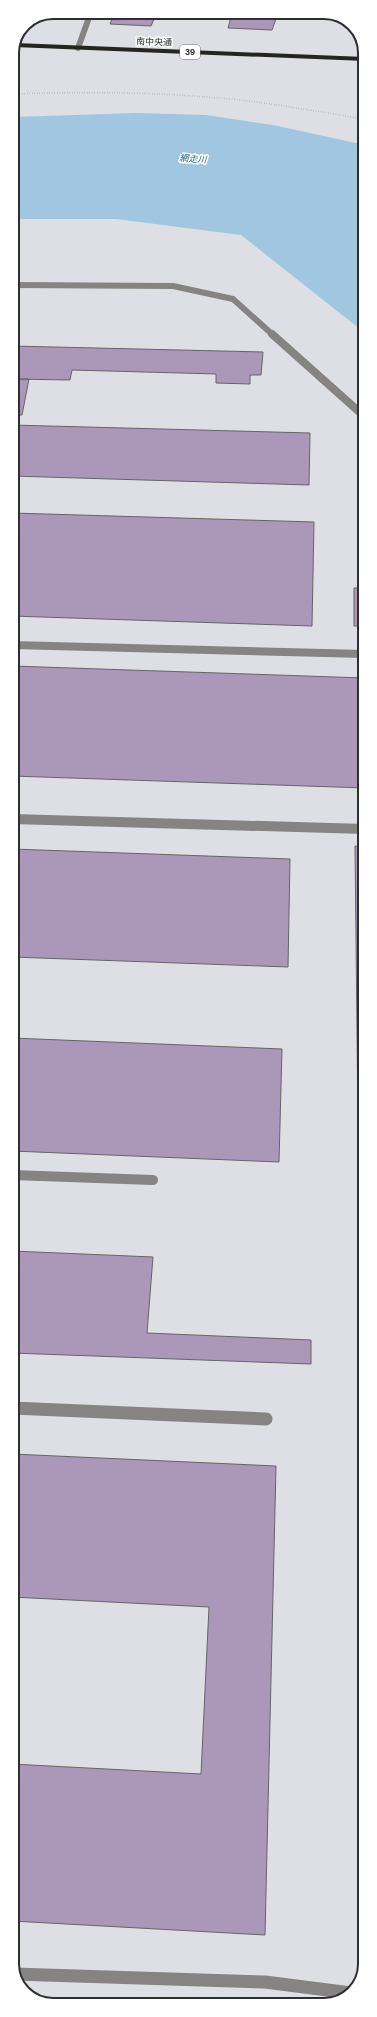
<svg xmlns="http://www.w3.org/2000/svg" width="377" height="2017" font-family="Arial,'Noto Sans JP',sans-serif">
	<rect width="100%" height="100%" fill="#dddfe5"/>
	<path fill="#a0c7df" d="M136,113L206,115L273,125L365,145V333L241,235L116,219H12V117Z"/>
	<path fill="#ab98b9" stroke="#666368" d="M115,12H157L151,26L110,24Z
		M232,13L277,16L272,30L228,28Z
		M12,346L263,352L261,375H250V384L216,383V374L72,370L70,380L12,379Z
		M12,379H29L22,415H12Z
		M12,425L310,433L309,485L12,476Z
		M359,512H365V558H360Z
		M12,513L314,522L312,626L12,616Z
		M354,588H365V626H354Z
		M12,666L365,678V788L12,776Z
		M355,846L365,847V1123H358Z
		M12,849L290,859L288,967L12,957Z
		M12,1038L282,1049L279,1162L12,1151Z
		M12,1251L153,1257L147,1333L311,1340V1364L12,1353Z
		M360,1276L365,1277V1450H361Z
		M12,1454L276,1466L265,1935L12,1921V1764L201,1774L209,1607L12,1597Z"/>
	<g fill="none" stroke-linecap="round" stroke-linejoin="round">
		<path stroke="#a0a2a7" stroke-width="1.5" stroke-dasharray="0.5 2" stroke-linecap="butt" d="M12,94C109,91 206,92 302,109C323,112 344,115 365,120"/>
		<path stroke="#858482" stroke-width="6" d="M78,48L91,12
			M12,285L173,286L233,299L273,335"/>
		<path stroke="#858482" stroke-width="8" d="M272,334L365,417
			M12,645L365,654"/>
		<path stroke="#858482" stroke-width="10" d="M12,819L365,829
			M12,1175L153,1180"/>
		<path stroke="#858482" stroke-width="13" d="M12,1408L266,1419
			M14,1974L265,1982L351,1993"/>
		<path fill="#262420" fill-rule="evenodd" d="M16,43L365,57V61L14,47Z"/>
	</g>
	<g text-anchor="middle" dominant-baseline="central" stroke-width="3" stroke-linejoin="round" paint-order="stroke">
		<g font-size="9" fill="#2d2e30" stroke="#fff">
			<text transform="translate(154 42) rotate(2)">南中央通</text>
		</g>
		<rect fill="#fff" stroke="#6c6d6e" stroke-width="1" x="180" y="45" width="20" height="14" rx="3"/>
		<g font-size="9" font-weight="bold" fill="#2d2e30">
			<text x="190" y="52">39</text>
		</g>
		<g font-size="9" font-style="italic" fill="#1e5e7f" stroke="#fff">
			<text transform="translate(193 159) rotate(4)">網走川</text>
		</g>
	</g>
	<path d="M0 0H377V2017H0ZM53 19H324A34 34 0 0 1 358 53V1964A34 34 0 0 1 324 1998H53A34 34 0 0 1 19 1964V53A34 34 0 0 1 53 19Z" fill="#fff" fill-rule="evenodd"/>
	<path fill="none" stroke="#2d2e30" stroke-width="2" d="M53 19H324A34 34 0 0 1 358 53V1964A34 34 0 0 1 324 1998H53A34 34 0 0 1 19 1964V53A34 34 0 0 1 53 19Z"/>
</svg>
